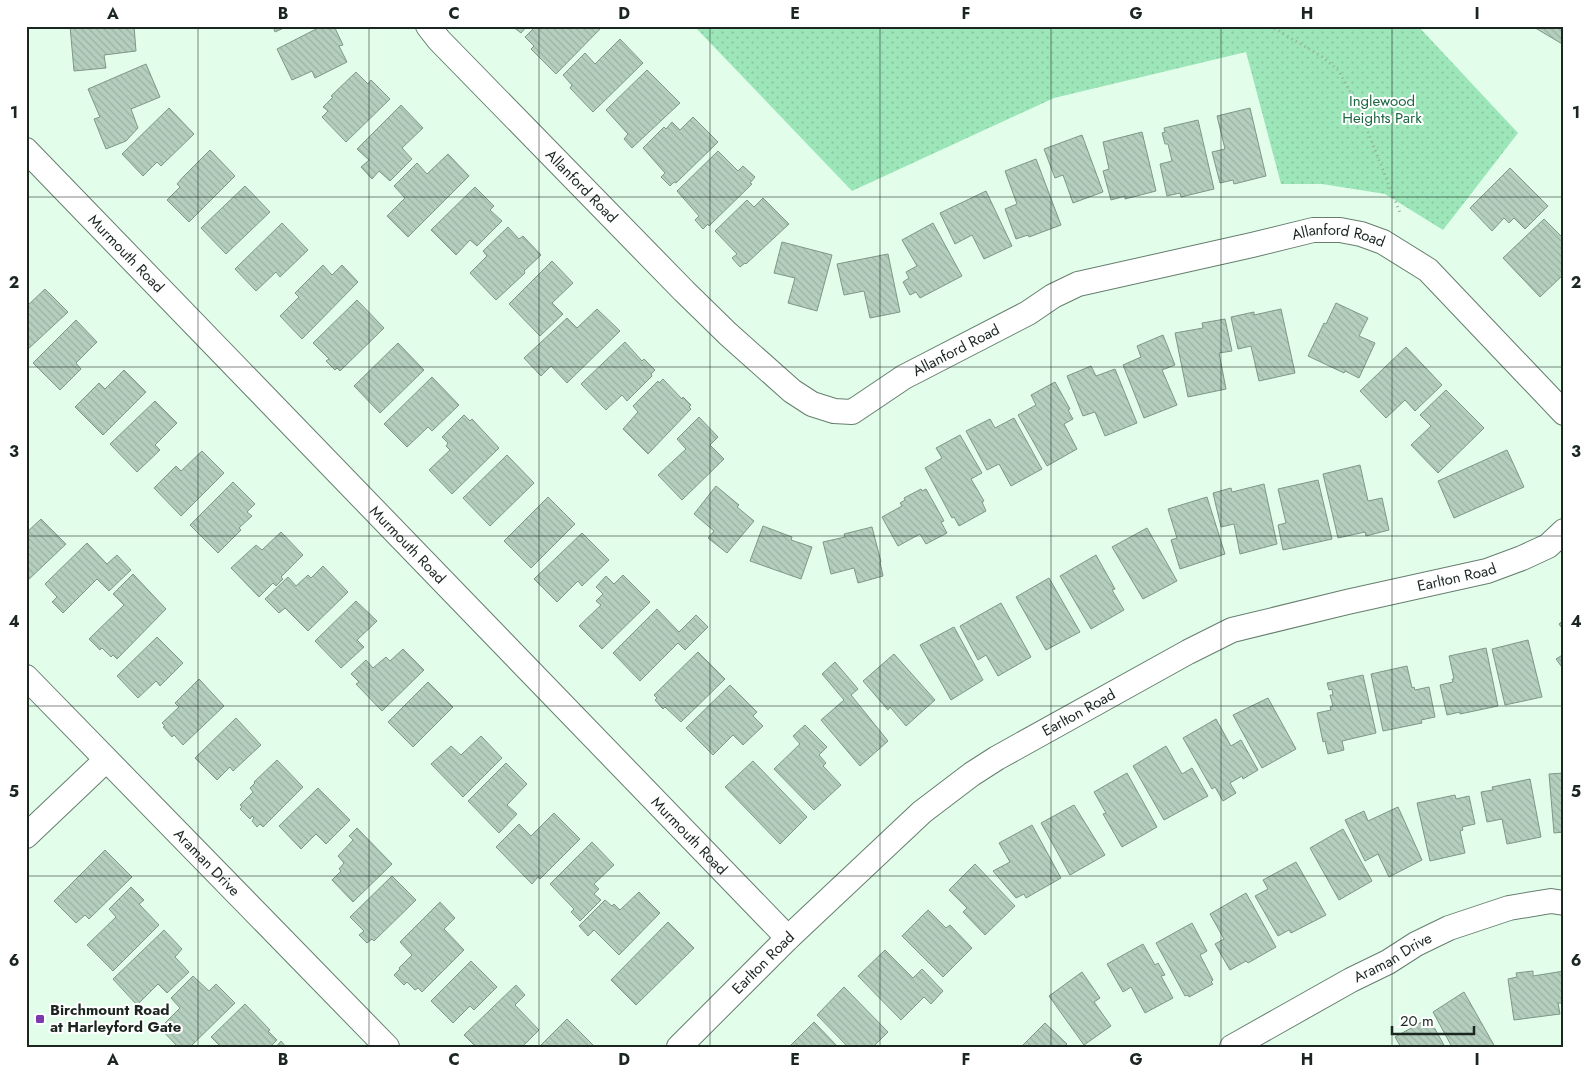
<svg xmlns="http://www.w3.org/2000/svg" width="1590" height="1073" font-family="Jost,sans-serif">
	<defs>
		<pattern id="park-dots" width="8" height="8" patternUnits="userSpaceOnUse" patternTransform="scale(1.25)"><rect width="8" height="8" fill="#9ce6b9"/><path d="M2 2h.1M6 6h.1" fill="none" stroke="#86c59f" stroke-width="1.8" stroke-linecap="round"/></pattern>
		<pattern id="building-back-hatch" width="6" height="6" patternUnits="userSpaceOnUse" patternTransform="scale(1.25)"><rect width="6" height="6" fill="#b5cfbe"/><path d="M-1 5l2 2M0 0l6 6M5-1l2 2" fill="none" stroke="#9bb2a3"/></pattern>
	</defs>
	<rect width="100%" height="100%" fill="#e2feeb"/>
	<path fill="url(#park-dots)" d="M694,26H1418L1518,133L1443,230L1385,194L1322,184H1281L1246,52L1054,98L852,191Z"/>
	<path fill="url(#building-back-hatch)" stroke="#7e9787" d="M70,26H134L136,51L104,55L106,68L74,71Z
		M273,26H288L275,32Z
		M322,26H334L343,45L339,46L347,62L315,78L312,71L292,80L277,49Z
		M512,26H527L521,33Z
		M536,26H603L556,74L531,49L534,46L525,37Z
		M1532,26H1564V45Z
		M620,39L643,63L593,112L570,88L572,85L563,75L585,53L595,64Z
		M146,64L160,97L131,109L138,128L126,141L106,149L94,119L100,117L88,89Z
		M647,70L680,103L632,148L624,139L628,134L606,110Z
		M356,72L368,84L371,80L390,99L346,142L322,117L328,111L323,107L333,97L331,96Z
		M401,105L423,128L402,148L412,159L390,181L379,171L372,179L361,167L369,160L357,149Z
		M169,108L194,134L161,166L157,162L143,176L122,154Z
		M1250,108L1266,176L1234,184L1233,180L1220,183L1212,152L1225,149L1217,116Z
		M693,117L718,142L676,183L674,182L670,186L661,177L665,173L643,148L664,127L666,129L672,122L680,130Z
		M1198,120L1214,189L1181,197L1180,193L1167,196L1160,164L1172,161L1168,144H1165L1162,133L1165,132L1164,128Z
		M1142,132L1156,191L1125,199V196L1111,200L1103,171L1109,169L1103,142Z
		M1082,135L1103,192L1073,203L1063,175L1055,178L1044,149Z
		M210,150L235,176L189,222L167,200L180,187L177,184L183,177Z
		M718,151L738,171L743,166L755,177L750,183L752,184L709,226L708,224L703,229L695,220L699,216L677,191Z
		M448,154L469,176L408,237L387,216L405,198L394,186L417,163L427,174Z
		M1036,159L1061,225L1029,237L1028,235L1016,239L1005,209L1017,204L1005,171Z
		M1510,168L1548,206L1525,229L1514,218L1509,223L1504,218L1492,231L1470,208Z
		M245,186L270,212L226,254L201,228Z
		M475,187L494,206L490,210L502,221L477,246L470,240L456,255L431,230Z
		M986,191L1012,246L984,259L972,235L955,244L940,213Z
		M763,198L789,224L746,264L745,263L740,267L732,258L737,254L715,231L747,200L754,207Z
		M1544,219L1564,239V274L1540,297L1503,258Z
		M282,223L308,250L280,277L276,272L256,291L235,269Z
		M933,223L962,276L920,298L916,292L910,295L903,282L909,278L906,272L917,266L902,240Z
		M508,227L519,239L523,236L541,255L524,271L525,273L496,300L470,273L487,256L483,251Z
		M782,242L832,255L817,311L788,303L795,278L774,273Z
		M888,254L900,312L870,318L864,291L844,295L837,264Z
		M552,261L573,283L552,303L563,314L540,336L509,304Z
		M323,265L332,275L342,265L358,282L302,339L280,316L299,297L295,293Z
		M45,289L68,312L26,351V307Z
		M357,300L384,328L340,371L337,368L335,370L326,361L329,359L313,343Z
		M1336,303L1368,318L1359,336L1375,343L1359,378L1345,371L1344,373L1308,356L1324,323L1326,324Z
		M597,309L620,331L567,383L551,366L541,376L524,358L567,318L577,328Z
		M1281,309L1295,373L1259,381L1251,346L1238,349L1231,317L1254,312V315Z
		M1225,319L1232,351L1219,353L1226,389L1188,397L1175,333L1203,328L1202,323Z
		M76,320L97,342L76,363L81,369L60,390L33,363Z
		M1163,335L1175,365L1162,370L1177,405L1144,418L1123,365L1141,357L1137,346Z
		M625,342L642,361L644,359L655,370L651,374L652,376L627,401L622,395L606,410L581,384Z
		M398,343L424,370L380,413L354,386Z
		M1406,347L1442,385L1415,411L1405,400L1386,418L1360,391Z
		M1091,366L1096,376L1115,369L1137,423L1105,436L1095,412L1083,416L1067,376Z
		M124,370L146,392L103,435L75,407L99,383L105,389Z
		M432,377L459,405L432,431L428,427L407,447L384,424Z
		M663,379L682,399L683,397L691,405L689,407L691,409L648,454L623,429L638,412L633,406L658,381L659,383Z
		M1055,382L1070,409L1068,410L1073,419L1064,424L1077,449L1047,466L1018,415L1036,405L1031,395Z
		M1446,390L1484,428L1438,473L1411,445L1431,426L1420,415Z
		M155,401L177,423L155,445L160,450L137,472L110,444Z
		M464,415L470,421L472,419L499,448L452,494L429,470L450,450L446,446L448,443L442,437Z
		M699,417L718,437L710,445L724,459L682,500L658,475L686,449L677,439Z
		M1014,418L1042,469L1011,486L999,464L987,470L966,431L990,419L995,428Z
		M960,435L982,473L971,479L984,501L982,502L986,511L959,526L954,517L952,518L925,468L942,458L936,448Z
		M1507,450L1524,487L1454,518L1438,481Z
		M202,451L224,473L181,516L154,488L176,466L181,471Z
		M507,455L534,483L490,526L463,498Z
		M1360,465L1368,501L1382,498L1389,530L1366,536L1365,532L1338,538L1323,474Z
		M1318,480L1332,539L1283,550L1278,525L1286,523L1278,489Z
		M233,482L255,504L247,512L252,516L239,528L241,530L218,553L190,525Z
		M1264,484L1277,544L1240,554L1234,524L1221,527L1213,493L1231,488L1232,492Z
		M716,486L739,505L737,507L754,521L727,553L708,538L714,531L694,514Z
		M921,489L922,491L926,489L944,521L941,522L947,533L926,544L920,534L898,546L882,517L902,506L900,503L905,500L904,498Z
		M548,497L575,524L531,568L504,541Z
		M1207,497L1225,554L1180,569L1171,540L1177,538L1168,509Z
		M41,519L66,544L26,582V533Z
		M763,526L792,537L791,540L812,547L801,579L750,561Z
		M872,527L881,562H880L883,576L858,583L854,568L831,574L823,542L845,537L844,534Z
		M1147,528L1177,581L1143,599L1112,547Z
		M281,532L303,555L281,577L283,579L276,586L273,583L259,597L231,568L256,545L262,550Z
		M582,533L609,560L582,586L578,581L557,602L534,579Z
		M87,543L107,564L117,555L131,570L109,591L97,579L63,613L52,602L57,597L45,584Z
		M1096,555L1115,589L1112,590L1124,610L1091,629L1060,576Z
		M323,566L348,592L308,631L285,608L279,613L265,599L288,577L296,586L308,575L311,578Z
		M133,574L166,609L117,659L113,655L111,657L102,648L100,650L89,639L124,605L113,594Z
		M623,575L650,602L602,649L579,626L601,605L596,601L603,594L596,587L606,576L614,584Z
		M1049,578L1080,632L1046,650L1016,597Z
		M356,601L377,621L357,640L364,647L341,668L315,641Z
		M1001,603L1031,657L998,676L986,655L978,660L960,626Z
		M657,609L679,632L696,615L708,627L685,650L678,643L640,681L613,653Z
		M1564,620V631L1559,624Z
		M954,627L983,680L951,700L920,645Z
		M157,637L183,663L160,686L156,681L138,698L117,676Z
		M1528,640L1542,697L1505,705L1492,649Z
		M1486,648L1498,706L1460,714V712L1447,715L1440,685L1453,682L1452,679H1454L1449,656Z
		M403,649L424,670L382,711L356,684L359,682L351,674L366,660L373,668L386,657L390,661Z
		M698,652L725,679L681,722L665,707L663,709L655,700L657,698L654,695Z
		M894,654L935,700L906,726L890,707L888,710L863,681Z
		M1564,654V670L1556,659Z
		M835,662L858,689L851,695L888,741L860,766L821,720L844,700L822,674Z
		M1407,666L1412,688L1414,687L1415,690L1429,687L1435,717L1421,720L1422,723L1383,731L1371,674Z
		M1363,675L1376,733L1342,741L1344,750L1328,754L1325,741L1323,742L1317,713L1331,710L1330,707L1333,706L1330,695H1333L1332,689L1329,690L1327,683Z
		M199,679L224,706L183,745L174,735L172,737L163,727L165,726L162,723L179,707L175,703Z
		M428,682L453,707L413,747L388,722Z
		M730,685L757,712L753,716L763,726L743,745L733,735L713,755L686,728Z
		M1268,698L1296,749L1262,768L1233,715Z
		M236,718L261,745L233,771L230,767L217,780L195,758Z
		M1216,719L1231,746L1241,740L1258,770L1243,779L1242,776L1230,783L1236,793L1223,801L1215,787L1212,789L1183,738Z
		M805,725L827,747L819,755L826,763L823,766L841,785L814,810L774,769L800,744L793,736Z
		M481,736L502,758L463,797L431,764L451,746L461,755Z
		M1166,746L1182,774L1192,768L1208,796L1164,820L1133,766Z
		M277,760L303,787L263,827L260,824L257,827L252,821L254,818L252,816L250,819L240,809L242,807L240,805L253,792L250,788L255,783L254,782Z
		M753,761L807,817L780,844L725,787Z
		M506,763L527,784L507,805L517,814L499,833L468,801Z
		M1127,773L1157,827L1122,847L1103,814L1106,813L1094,792Z
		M1564,773V832L1554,833L1549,774Z
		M1530,779L1541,837L1507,844L1502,819L1487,822L1481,792L1493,790L1492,787Z
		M318,788L350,820L326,844L316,834L301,849L279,826Z
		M1455,795L1456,799L1469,796L1475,824L1462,827L1463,830L1460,831L1465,853L1430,861L1417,803Z
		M1074,805L1105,855L1070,875L1041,823Z
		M1398,807L1422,860L1389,877L1378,854L1365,861L1345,820L1364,811L1368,821Z
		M554,813L580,839L540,879L538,877L532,884L496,847L519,824L531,836Z
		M1032,825L1061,878L1026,898L1024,894L1016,898L993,871L1010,862L999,843Z
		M357,828L392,864L353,902L332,880L341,871L339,869L344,863L338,856L353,840L349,836Z
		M1343,829L1372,881L1339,900L1310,848Z
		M592,842L614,865L594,884L599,889L594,894L601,900L580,921L571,912L574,909L550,884Z
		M105,850L132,877L89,919L85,915L76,923L54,901Z
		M1296,862L1326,915L1291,933L1289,930L1278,936L1255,896L1268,889L1263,880Z
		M975,864L1015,906L985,935L963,912L967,908L949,890Z
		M392,876L416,900L374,941L372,939L367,943L359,935L364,931L350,917Z
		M131,887L144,900L139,904L159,925L113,971L87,945L116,917L109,909Z
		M639,892L660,913L619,955L594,930L588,936L579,926L605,900L612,906L614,904L620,910Z
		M1246,893L1276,947L1248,963L1246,961L1230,970L1215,944L1224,939L1210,914Z
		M440,902L455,918L444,929L464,950L422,992L418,988L415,990L407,982L404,985L394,975L400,969L399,968L412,955L400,942Z
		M928,910L946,928L950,925L972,948L943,977L902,936Z
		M668,922L694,948L636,1005L611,980Z
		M1192,923L1207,951L1200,955L1213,980L1211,982L1213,984L1189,997L1188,995L1185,996L1156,943Z
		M164,930L182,949L175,957L189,972L167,993L158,984L137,1005L113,979Z
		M1143,944L1155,965L1158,963L1165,975L1161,976L1173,998L1145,1013L1131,987L1123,992L1107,964Z
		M885,950L913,978L922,969L943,991L931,1004L924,997L901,1020L858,976Z
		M471,961L497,987L474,1010L470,1006L453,1023L431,1001Z
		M1533,971V976L1564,971V1003H1558L1560,1014L1514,1020L1508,979L1517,977L1516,973Z
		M1082,972L1100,998L1094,1002L1111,1026L1084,1045L1049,996Z
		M193,976L209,991L216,984L235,1003L190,1047H178L160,1028L180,1008L171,998Z
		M516,985L525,995L515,1005L539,1030L522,1047H476L464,1035Z
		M844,987L888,1032L873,1047H848L817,1015Z
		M1464,992L1495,1047H1452L1433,1012Z
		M245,1004L270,1030L268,1031L277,1040L270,1047H221L211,1037Z
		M1429,1018L1445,1047H1401L1395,1037Z
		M567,1019L593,1045L591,1047H539Z
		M814,1022L838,1047H789Z
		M1045,1023L1067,1044L1064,1047H1021Z
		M281,1041L286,1047H276Z"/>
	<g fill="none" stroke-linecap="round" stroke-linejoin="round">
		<g stroke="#667e6e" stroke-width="26">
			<g id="minor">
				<path id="s1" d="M428,26L439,40L684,291L728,334L792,391L812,404L834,411L852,412L904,377L1028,313L1053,296L1078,284L1252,245L1313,230H1340L1361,234L1383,242L1428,270L1564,413"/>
				<path id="s2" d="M26,150L788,938"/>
				<path id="s3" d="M26,677L387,1047"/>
				<path d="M26,836L106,760"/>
				<path id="s4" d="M679,1047L788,938L922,812L972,774L997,758L1188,652L1232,630L1347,602L1487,571L1522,558L1548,546L1564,531"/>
				<path id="s5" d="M1232,1047L1351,980L1388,962L1416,944L1449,928L1509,908L1551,901L1564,903"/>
			</g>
		</g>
		<path stroke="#95aa9c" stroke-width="3" stroke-dasharray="1 4" stroke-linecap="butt" d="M1270,26L1321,56L1338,70L1356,102L1400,213"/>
		<use href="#minor" stroke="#fff" stroke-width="24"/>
	</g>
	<path fill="none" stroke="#1c2620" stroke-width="1" stroke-opacity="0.55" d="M198,26V1047M369,26V1047M539,26V1047M710,26V1047M880,26V1047M1051,26V1047M1221,26V1047M1392,26V1047M26,197H1564M26,367H1564M26,536H1564M26,706H1564M26,876H1564"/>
	<rect fill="#7a39ad" stroke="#fff" stroke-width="2" x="35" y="1014" width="10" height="10" rx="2.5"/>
	<g text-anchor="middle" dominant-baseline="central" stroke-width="4" stroke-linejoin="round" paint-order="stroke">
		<g font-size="15" fill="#1d6641" stroke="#fff">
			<text x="1382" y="101">Inglewood<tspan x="1382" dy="17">Heights Park</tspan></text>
		</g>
		<g font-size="15" fill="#1c2620" stroke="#fff">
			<text stroke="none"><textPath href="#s1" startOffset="222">Allanford Road</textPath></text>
			<text stroke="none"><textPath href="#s1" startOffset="1108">Allanford Road</textPath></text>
			<text stroke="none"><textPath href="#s2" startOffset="144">Murmouth Road</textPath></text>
			<text stroke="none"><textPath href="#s1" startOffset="702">Allanford Road</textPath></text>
			<text stroke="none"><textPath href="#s2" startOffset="549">Murmouth Road</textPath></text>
			<text stroke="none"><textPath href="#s4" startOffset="929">Earlton Road</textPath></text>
			<text stroke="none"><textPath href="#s4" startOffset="524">Earlton Road</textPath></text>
			<text stroke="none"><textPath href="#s2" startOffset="954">Murmouth Road</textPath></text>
			<text stroke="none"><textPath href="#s3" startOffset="259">Araman Drive</textPath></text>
			<text stroke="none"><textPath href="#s5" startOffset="184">Araman Drive</textPath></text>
			<text stroke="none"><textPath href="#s4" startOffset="119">Earlton Road</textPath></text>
		</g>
		<g font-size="15" font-weight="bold" fill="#1c2620" stroke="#fff" text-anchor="start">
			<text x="50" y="1010">Birchmount Road<tspan x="50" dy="17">at Harleyford Gate</tspan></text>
		</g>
	</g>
	<rect width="1590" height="1073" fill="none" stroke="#ffffff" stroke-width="55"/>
	<path d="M1392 1026v8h82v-8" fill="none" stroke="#1c2620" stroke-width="2.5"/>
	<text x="1400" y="1026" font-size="15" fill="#1c2620" stroke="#ffffff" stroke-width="4" paint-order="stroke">20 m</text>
	<rect x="28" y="28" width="1534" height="1018" fill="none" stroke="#1c2620" stroke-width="2"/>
	<g font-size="16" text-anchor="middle" font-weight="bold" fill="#1c2620">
		<text x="113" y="19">A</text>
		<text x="283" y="19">B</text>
		<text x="454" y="19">C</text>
		<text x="624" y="19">D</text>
		<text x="795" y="19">E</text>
		<text x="966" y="19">F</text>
		<text x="1136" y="19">G</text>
		<text x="1307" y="19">H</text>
		<text x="1477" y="19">I</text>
		<text x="14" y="118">1</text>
		<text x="1576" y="118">1</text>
		<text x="14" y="288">2</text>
		<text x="1576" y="288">2</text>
		<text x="14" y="457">3</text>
		<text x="1576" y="457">3</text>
		<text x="14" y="627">4</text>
		<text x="1576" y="627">4</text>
		<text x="14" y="797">5</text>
		<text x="1576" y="797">5</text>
		<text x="14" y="966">6</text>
		<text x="1576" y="966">6</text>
		<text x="113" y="1065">A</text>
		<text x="283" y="1065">B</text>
		<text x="454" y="1065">C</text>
		<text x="624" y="1065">D</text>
		<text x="795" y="1065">E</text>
		<text x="966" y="1065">F</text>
		<text x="1136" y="1065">G</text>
		<text x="1307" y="1065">H</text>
		<text x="1477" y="1065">I</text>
	</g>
</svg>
